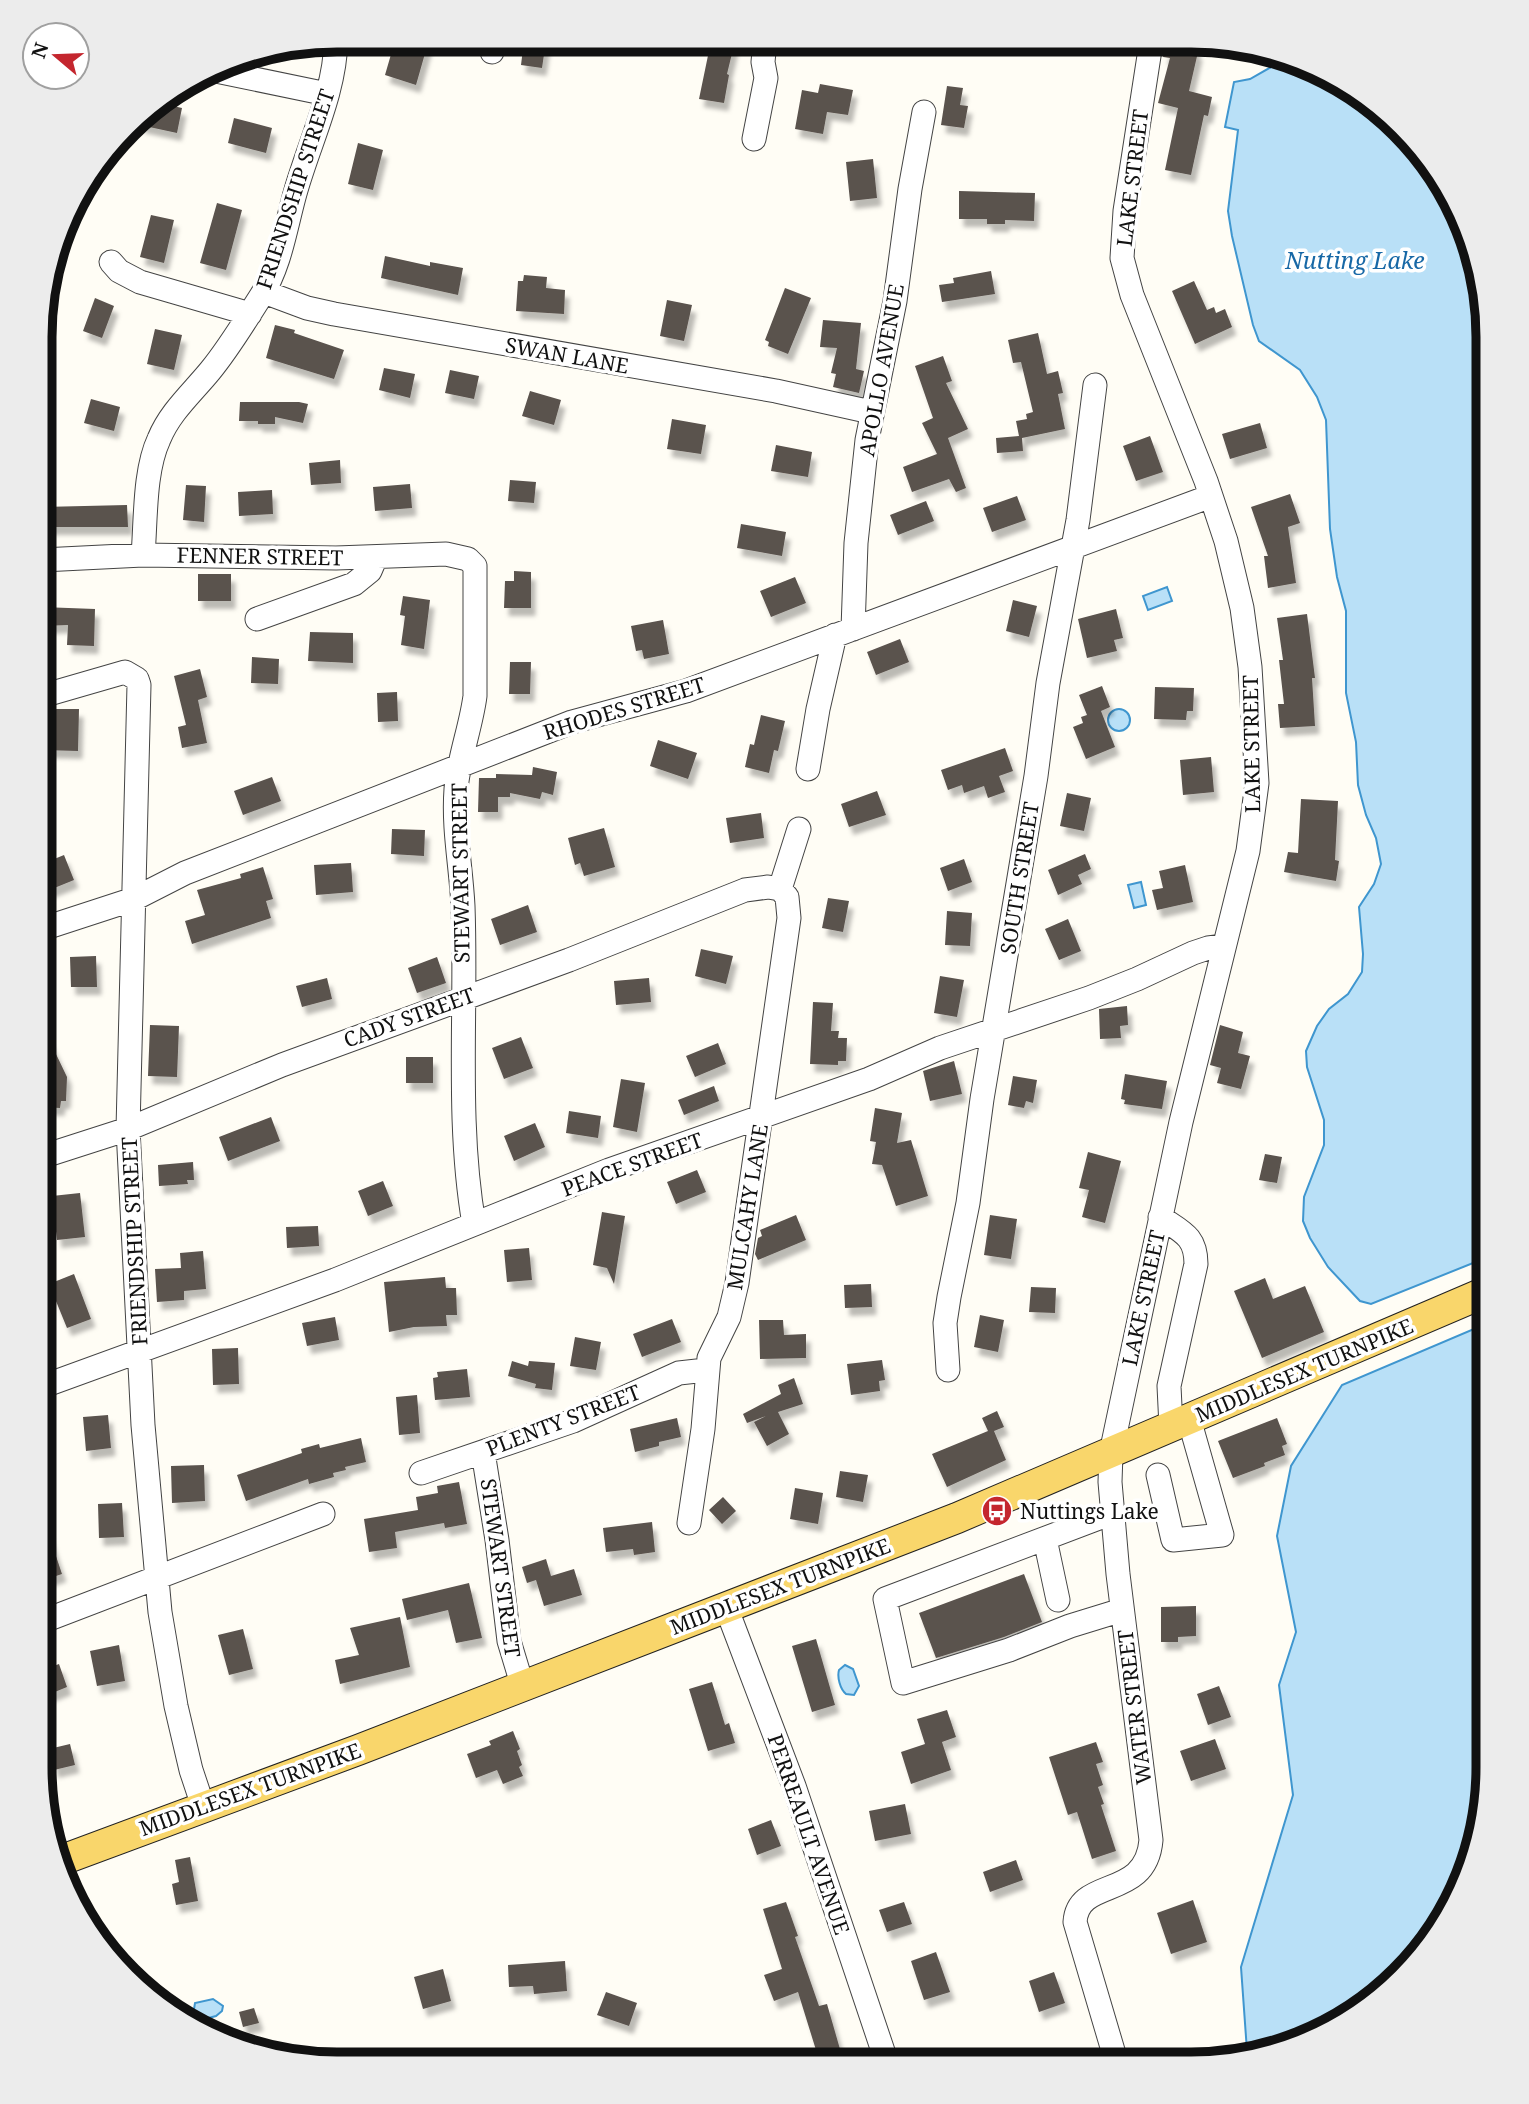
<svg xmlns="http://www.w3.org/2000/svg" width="1529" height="2104" font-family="'Noto Serif',serif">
	<defs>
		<filter id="shadow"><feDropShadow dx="4.5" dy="8" stdDeviation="2" flood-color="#0004"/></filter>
	</defs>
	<rect width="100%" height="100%" fill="#fffdf5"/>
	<path fill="#b9e0f7" stroke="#3f96cf" stroke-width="2" d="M1287,58L1305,63L1372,101L1458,206L1489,337L1488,1257L1371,1304L1360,1301L1328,1267L1310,1238L1303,1221L1304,1197L1324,1145V1120L1307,1067L1306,1051L1317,1026L1329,1009L1348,994L1362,972L1363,954L1359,907L1374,884L1381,864L1376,838L1366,815L1358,785L1356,742L1346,693V611L1337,577L1330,529L1326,420L1317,397L1300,370L1259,341L1253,325L1232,236L1228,211L1238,130L1225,127L1234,82L1250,79Z
		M1167,587L1172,601L1148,610L1143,596Z
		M1108 720a11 11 0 1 1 22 0a11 11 0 1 1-22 0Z
		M1141,882L1146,905L1134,908L1128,885Z
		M1488,1323V1787L1473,1863L1438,1932L1387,1990L1323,2033L1247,2051L1241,1967L1293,1795L1279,1685L1296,1632L1277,1536L1291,1466L1342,1385Z
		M845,1665L853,1669L859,1686L854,1695L846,1694C840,1689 837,1677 839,1670Z
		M213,1999L223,2006L222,2011L216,2016L201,2020L193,2015L195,2003Z"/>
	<path fill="#5a524d" filter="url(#shadow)" d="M409,40L428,43L416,85L385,75L394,44L407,47Z
		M524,41H546L542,68L521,65Z
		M711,41H735L727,74L729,75L724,103L699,99Z
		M1167,43H1197L1195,51L1198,52L1189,91L1212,97L1208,116L1204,115L1191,175L1165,170L1178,108L1158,103L1170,58L1163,57Z
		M820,84L853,90L848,115L827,112L823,134L795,129L802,90L818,93Z
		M947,86L963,88L960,105L968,106L964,128L941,125Z
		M160,103L182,108L177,133L140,125L142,113Z
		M234,118L272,128L266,153L228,143Z
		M358,143L383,150L373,190L348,184Z
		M873,159L877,198L850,201L846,162Z
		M959,191L1035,193L1034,221L1005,220V224H987V219H959Z
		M217,203L242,210L226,270L200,263Z
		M151,215L174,220L164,263L140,257Z
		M385,256L430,266V262L463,268L458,295L381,278Z
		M991,271L995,294L942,302L939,285L954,283L953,278Z
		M524,275L547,277L546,288L565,290L564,314L516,311L518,281H523Z
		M1194,281L1207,310L1214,307L1216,313L1225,309L1232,327L1195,344L1172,291Z
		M785,288L811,298L788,354L768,346L769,342L765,340Z
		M95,298L114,306L102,338L83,331Z
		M667,300L692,305L684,341L660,336Z
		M823,320L861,323L856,369L864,371L859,393L833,387L836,374L831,373L837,348L820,347Z
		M275,325L295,330L294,333L344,350L334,379L266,358Z
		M155,329L182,335L174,370L147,364Z
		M1038,333L1047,374L1058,371L1063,393L1058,394L1065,429L1022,438L1023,451L997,453L996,438L1019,436L1016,421L1027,419L1026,414L1033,412L1021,362L1013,363L1008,340Z
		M943,356L952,381L946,383L968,429L948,438L966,488L956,492L949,479L912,492L903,467L937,454L922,423L933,418L915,366Z
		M384,368L415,374L410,398L379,390Z
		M450,370L479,376L474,399L445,393Z
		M530,391L561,400L554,425L522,416Z
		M91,399L120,407L114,431L84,423Z
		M240,402H299L308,404L303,423L275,417V424H258V421H239Z
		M672,419L706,425L701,454L667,449Z
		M1260,423L1267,448L1230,459L1222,434Z
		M1150,436L1163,472L1136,481L1123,446Z
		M776,445L812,452L808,477L771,471Z
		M340,460L341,483L311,485L309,463Z
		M510,480L536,482L534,503L508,501Z
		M410,484L412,508L375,511L373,487Z
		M186,485L206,486L204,522L183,520Z
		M272,490L273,514L239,516L238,492Z
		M1290,494L1300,523L1288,527L1296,583L1268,588L1264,556H1268L1251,507Z
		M1017,496L1026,520L992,532L983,508Z
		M926,501L934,521L898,535L890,515Z
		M127,505L128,527H42V507Z
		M741,524L786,532L782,556L737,548Z
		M514,571L531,572V608H504L505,581H514Z
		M198,574H231V601H198Z
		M795,577L806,603L771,617L760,591Z
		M403,596L430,600L424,649L401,645L405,616L400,615Z
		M1013,600L1037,606L1029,637L1006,631Z
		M42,607L95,609L94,646L67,645L68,625L42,626Z
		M1116,609L1123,638L1114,640L1117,651L1087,658L1078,619Z
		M1307,614L1315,678H1312L1315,726L1280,728L1278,704H1284L1279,660H1283L1277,618Z
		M663,620L669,654L644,659L642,650L636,651L631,626Z
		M310,632L353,633V663L308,661Z
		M900,639L909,662L876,675L867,652Z
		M252,657L279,659L278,684L251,683Z
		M510,662H531L530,694H509Z
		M200,669L207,697L198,700L207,743L182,748L178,727L186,725L174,676Z
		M1102,686L1110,707L1101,711L1115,747L1086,759L1073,727L1083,723L1081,717L1087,715L1079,695Z
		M1155,687L1194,688L1193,711H1187L1186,720L1154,719Z
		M397,692L398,721L378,722L377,693Z
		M56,709H79L78,751L43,750V715H56Z
		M761,715L785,721L778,751L774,750L769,773L745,767L750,744L754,745Z
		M658,740L697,753L688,779L650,766Z
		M1005,748L1013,771L999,776L1005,792L988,798L984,786L964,793L962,785L948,790L941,770Z
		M1211,757L1214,792L1183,795L1180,760Z
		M533,767L557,772L553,795L542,792L540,799L510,793V797H498V812H478L479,778H496V774L532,775Z
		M272,777L281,801L243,815L234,791Z
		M877,791L886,815L849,827L841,804Z
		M1067,793L1091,798L1084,831L1060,826Z
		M1301,799L1338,801L1335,860L1339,861L1336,881L1284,872L1288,852L1298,853Z
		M761,813L764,838L730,843L726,818Z
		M604,828L615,867L584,876L580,863L575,865L568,838Z
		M392,829L425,830L424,856L391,854Z
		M1085,854L1091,869L1078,875L1082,884L1058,895L1048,870Z
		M64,855L74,880L42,893V864Z
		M964,859L972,882L948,891L940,868Z
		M351,863L353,892L316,895L314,865Z
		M1185,865L1193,902L1157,910L1152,890L1163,888L1159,871Z
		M263,867L273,899L266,901L271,918L192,944L185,921L205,915L197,890L241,878L240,874Z
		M828,898L849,901L843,932L822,928Z
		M528,905L537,932L500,945L491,919Z
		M947,911L972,913L970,946L945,945Z
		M1068,919L1081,951L1059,960L1045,929Z
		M701,949L733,956L726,984L695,976Z
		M96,956L97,987H71L70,957Z
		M437,957L446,983L417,993L408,968Z
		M940,976L964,980L957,1017L934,1013Z
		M327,978L332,999L302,1007L296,986Z
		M649,978L651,1002L616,1005L614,981Z
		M813,1002L833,1003L831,1031H839L838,1038H847L846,1061H838V1065L810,1064Z
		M1127,1006L1128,1025L1120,1026L1121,1038L1100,1039L1099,1009Z
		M150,1025L179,1026L177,1077L148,1076Z
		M1220,1025L1243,1032L1238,1053L1250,1056L1241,1089L1217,1083L1221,1068L1210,1065Z
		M44,1029L67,1077L66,1101H61L60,1108L41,1107Z
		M521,1037L533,1068L504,1079L492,1048Z
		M718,1043L726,1064L695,1077L686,1056Z
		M406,1057H433V1083H406Z
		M954,1061L962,1094L930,1101L923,1071Z
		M1125,1074L1167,1081L1162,1109L1124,1104L1125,1100L1121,1099Z
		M1013,1076L1037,1080L1033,1103L1026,1101L1024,1108L1008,1105Z
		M621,1079L645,1083L637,1132L613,1127Z
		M714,1086L719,1101L684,1115L678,1100Z
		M875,1108L902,1113L897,1143L911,1140L928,1196L896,1206L882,1165L872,1164L876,1142L870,1141Z
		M569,1111L601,1116L598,1138L566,1133Z
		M271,1117L280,1141L228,1161L219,1137Z
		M535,1123L545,1147L514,1161L504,1136Z
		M1088,1152L1121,1161L1105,1223L1082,1217L1089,1190L1079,1188Z
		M1265,1154L1282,1157L1277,1183L1259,1180Z
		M193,1162L194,1180H187L188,1184L159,1186L158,1165Z
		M697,1170L706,1192L676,1204L667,1182Z
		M383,1181L393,1206L368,1216L358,1191Z
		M80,1193L85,1237L57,1240L52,1196Z
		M602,1212L625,1216L614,1284L607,1268L593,1265Z
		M796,1215L806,1240L758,1260L755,1254L758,1238L762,1236L760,1230Z
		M990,1215L1017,1219L1011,1259L984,1255Z
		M318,1226L319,1246L287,1248L286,1227Z
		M529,1248L532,1280L507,1282L504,1250Z
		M203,1251L206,1289L184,1291V1300L157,1302L155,1269L181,1268L180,1253Z
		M74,1274L91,1319L67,1328L49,1284Z
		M445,1277L446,1288H456L457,1315H446L447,1326L414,1327L389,1332L384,1282Z
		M1265,1278L1273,1299L1305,1286L1324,1332L1262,1358L1234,1291Z
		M871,1284L872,1307L845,1308L844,1285Z
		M1031,1287L1056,1288L1055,1313L1029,1312Z
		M980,1315L1004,1320L998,1352L974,1347Z
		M335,1317L339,1340L307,1346L302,1323Z
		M672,1319L681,1342L642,1357L633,1334Z
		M759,1320H783L784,1335L806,1334V1358L760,1359Z
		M575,1337L601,1342L596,1370L570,1366Z
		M238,1348L239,1384L213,1385L212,1349Z
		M882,1360L885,1380L879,1381L880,1391L851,1395L847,1364Z
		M512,1361L528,1366L529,1361L555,1363L552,1390L535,1388L536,1384L508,1376Z
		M467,1369L470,1397L435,1400L433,1378L438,1377L437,1372Z
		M794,1378L803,1404L778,1412L789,1434L767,1446L754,1422L766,1416L747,1423L743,1414L781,1394L778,1385Z
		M417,1395L420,1433L399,1435L396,1397Z
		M997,1411L1004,1427L994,1431L1006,1460L947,1487L932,1454L988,1431L982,1418Z
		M108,1415L111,1448L86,1451L83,1417Z
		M677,1418L681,1437L659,1442V1446L635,1452L630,1429Z
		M1277,1418L1287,1444L1282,1446L1285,1455L1264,1463L1265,1466L1233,1478L1218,1441Z
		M361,1438L366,1462L345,1467L346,1470L333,1473L334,1477L309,1484L308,1479L246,1501L237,1475L302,1453L301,1449L319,1444L320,1448Z
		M204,1465L205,1501L172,1503L171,1466Z
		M840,1471L868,1475L863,1502L836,1497Z
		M459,1482L467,1524L445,1528L444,1523L395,1532L397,1548L369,1552L364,1519L418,1510L416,1497L438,1493L437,1486Z
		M795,1488L823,1493L818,1524L790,1519Z
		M723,1497L736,1511L722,1524L709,1510Z
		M122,1503L124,1537L99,1538L98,1504Z
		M41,1520H44L62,1574L41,1581Z
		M652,1522L655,1552L634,1555L633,1549L606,1552L603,1528Z
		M546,1559L551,1576L574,1569L582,1595L544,1606L536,1580L527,1583L522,1567Z
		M1024,1574L1042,1622L1004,1637L936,1658L919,1613Z
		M469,1583L482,1638L456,1643L448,1610L407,1620L402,1599Z
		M1196,1606V1636L1178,1637V1642H1161V1607Z
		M400,1617L410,1667L340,1684L335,1660L359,1655L350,1628Z
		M243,1629L253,1669L229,1675L218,1635Z
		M816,1639L835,1705L812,1712L792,1646Z
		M119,1645L125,1681L97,1686L90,1651Z
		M59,1664L67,1687L40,1698V1671Z
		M712,1682L725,1725L729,1723L735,1743L708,1751L689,1689Z
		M1219,1686L1231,1717L1208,1725L1197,1694Z
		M947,1710L956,1737L942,1742L951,1770L911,1784L901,1752L925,1744L917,1719Z
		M513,1731L520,1749L517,1751L522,1765L519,1767L523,1776L503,1784L497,1770L476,1778L467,1754L491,1745L489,1741Z
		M1215,1739L1226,1769L1191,1781L1180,1751Z
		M1096,1742L1103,1762L1096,1764L1103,1785L1098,1787L1104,1804L1101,1805L1116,1851L1092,1859L1077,1812L1068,1815L1049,1757Z
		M70,1744L75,1765L54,1770L49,1749Z
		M905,1804L911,1834L875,1841L869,1811Z
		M771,1820L781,1846L757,1855L748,1829Z
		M190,1857L198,1901L176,1905L172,1884L179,1882L175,1860Z
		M1016,1860L1023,1880L990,1892L983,1872Z
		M1193,1900L1207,1942L1171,1954L1157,1913Z
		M786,1902L798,1936L795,1937L819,2006L827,2004L844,2063H820L798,1992L774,2001L764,1975L782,1969L763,1909Z
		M904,1902L912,1924L887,1932L879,1910Z
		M936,1952L950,1992L924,2000L911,1961Z
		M565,1961L567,1991L534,1994L533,1986L509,1987L508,1965Z
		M443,1969L451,2001L423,2009L414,1977Z
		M1054,1972L1065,2003L1039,2012L1029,1981Z
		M606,1992L637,2003L629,2026L597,2015Z
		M254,2008L259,2023L243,2027L239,2012Z"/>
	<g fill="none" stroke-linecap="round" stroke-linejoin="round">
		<g stroke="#444" stroke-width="25">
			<path id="minor" d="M492,52L495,41
				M216,71L327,94
				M754,139L766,78L763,62L765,41
				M111,262L119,271L140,282L250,314
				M264,292L307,308L334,314L776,391L871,412
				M143,555C146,519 144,471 159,439C170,412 192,393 210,371C229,348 245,321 261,296C281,265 286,224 296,190C310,141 335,92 336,40
				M42,560L143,555L336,558L446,554L468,559L475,566V696C471,727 459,757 456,789C453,829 461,866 463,906C467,1011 456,1120 474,1224
				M257,619L354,584L370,571L376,557
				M853,629L856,543L867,440L895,301L910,189L924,112
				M42,696L125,672L137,679L139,685L128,1129L143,1425L160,1612L176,1706L191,1770L203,1806
				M808,769L818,709L835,635
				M780,889L799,829
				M42,929L134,899L185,873L572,722L686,691L1211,496
				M41,1157L128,1129L282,1065L569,960L745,890L768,887L780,889
				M1160,1217C1182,1232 1196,1236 1196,1264L1169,1386L1171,1427
				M948,1370L945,1323L949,1297L968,1203L982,1099L1036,776L1048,683L1078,520L1095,385
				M41,1387L335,1280L609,1170L869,1079L940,1048L1089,998L1137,979L1193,953L1208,948L1224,946
				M483,1452L497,1540L509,1641L522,1684
				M421,1473L573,1421L679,1373L697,1371L706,1372
				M1158,1475L1173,1540L1222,1535L1189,1419
				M1112,1513L885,1599L903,1683L1009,1650L1070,1626L1122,1610
				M689,1523L703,1429L709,1358L729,1317L737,1283L789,918L787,897L780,889
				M1045,1539L1058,1600
				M726,1607L794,1786L887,2063
				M41,1622L323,1514
				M1117,2064L1075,1922C1078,1876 1146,1901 1151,1840L1118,1574L1110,1482L1111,1453L1181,1122L1248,851L1257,783L1250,667L1242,608L1226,541L1206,481L1132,295L1122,258L1125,211L1151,43"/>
		</g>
		<g stroke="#222" stroke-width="32">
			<path id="major" d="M62,1860L358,1750L957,1518L1488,1291"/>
		</g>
		<use href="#minor" stroke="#fff" stroke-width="23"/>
		<use href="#major" stroke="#f9d66b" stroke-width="30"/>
	</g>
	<defs>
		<g id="bus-disc" transform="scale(1.575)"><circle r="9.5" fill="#c4262e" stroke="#fff"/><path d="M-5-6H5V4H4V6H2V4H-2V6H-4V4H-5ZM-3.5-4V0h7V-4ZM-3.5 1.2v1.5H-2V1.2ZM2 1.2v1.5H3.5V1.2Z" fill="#fff"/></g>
	</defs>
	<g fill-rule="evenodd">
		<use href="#bus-disc" x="997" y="1511"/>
	</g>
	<g text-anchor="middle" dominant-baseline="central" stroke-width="7" stroke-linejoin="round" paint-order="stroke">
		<g font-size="21" fill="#111" stroke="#fff">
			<text transform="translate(1132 178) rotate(-83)">LAKE STREET</text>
			<text transform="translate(295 189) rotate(-72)">FRIENDSHIP STREET</text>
			<text transform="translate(567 355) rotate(10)">SWAN LANE</text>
			<text transform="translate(881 370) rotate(-80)">APOLLO AVENUE</text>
			<text transform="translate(260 556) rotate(1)">FENNER STREET</text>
			<text transform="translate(624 708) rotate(-17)">RHODES STREET</text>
			<text transform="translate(1251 744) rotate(-91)">LAKE STREET</text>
			<text transform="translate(460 873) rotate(-91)">STEWART STREET</text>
			<text transform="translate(1019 878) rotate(-81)">SOUTH STREET</text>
			<text transform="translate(409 1017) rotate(-20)">CADY STREET</text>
			<text transform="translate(632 1164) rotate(-20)">PEACE STREET</text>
			<text transform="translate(747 1207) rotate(-81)">MULCAHY LANE</text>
			<text transform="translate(134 1241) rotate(-93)">FRIENDSHIP STREET</text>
			<text transform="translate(1143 1298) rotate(-78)">LAKE STREET</text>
			<text transform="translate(1304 1370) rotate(-23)">MIDDLESEX TURNPIKE</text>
			<text transform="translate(563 1420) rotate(-21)">PLENTY STREET</text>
			<text transform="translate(501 1568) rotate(82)">STEWART STREET</text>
			<text transform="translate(780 1586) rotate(-21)">MIDDLESEX TURNPIKE</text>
			<text transform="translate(1134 1707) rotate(-97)">WATER STREET</text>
			<text transform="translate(250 1789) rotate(-20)">MIDDLESEX TURNPIKE</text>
			<text transform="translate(809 1834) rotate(71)">PERREAULT AVENUE</text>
		</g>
		<g font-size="21" fill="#111" stroke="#fff" text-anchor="start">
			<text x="1020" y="1511">Nuttings Lake</text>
		</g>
		<g font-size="23" font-style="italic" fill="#1768a6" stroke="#fff">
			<text x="1355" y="260">Nutting Lake</text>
		</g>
	</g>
	<path d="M0 0H1529V2104H0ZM337 52H1191A285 285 0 0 1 1476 337V1767A285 285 0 0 1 1191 2052H337A285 285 0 0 1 52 1767V337A285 285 0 0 1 337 52Z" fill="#ececec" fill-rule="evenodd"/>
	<path fill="none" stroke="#111" stroke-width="9" d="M337 52H1191A285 285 0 0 1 1476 337V1767A285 285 0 0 1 1191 2052H337A285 285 0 0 1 52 1767V337A285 285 0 0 1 337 52Z"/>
	<g transform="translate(56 56) rotate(289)"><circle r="33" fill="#ffffff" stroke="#a0a0a0" stroke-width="2"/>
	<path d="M0-5L12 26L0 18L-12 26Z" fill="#c4262e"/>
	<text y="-10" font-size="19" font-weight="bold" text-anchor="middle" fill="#111111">N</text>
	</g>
</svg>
